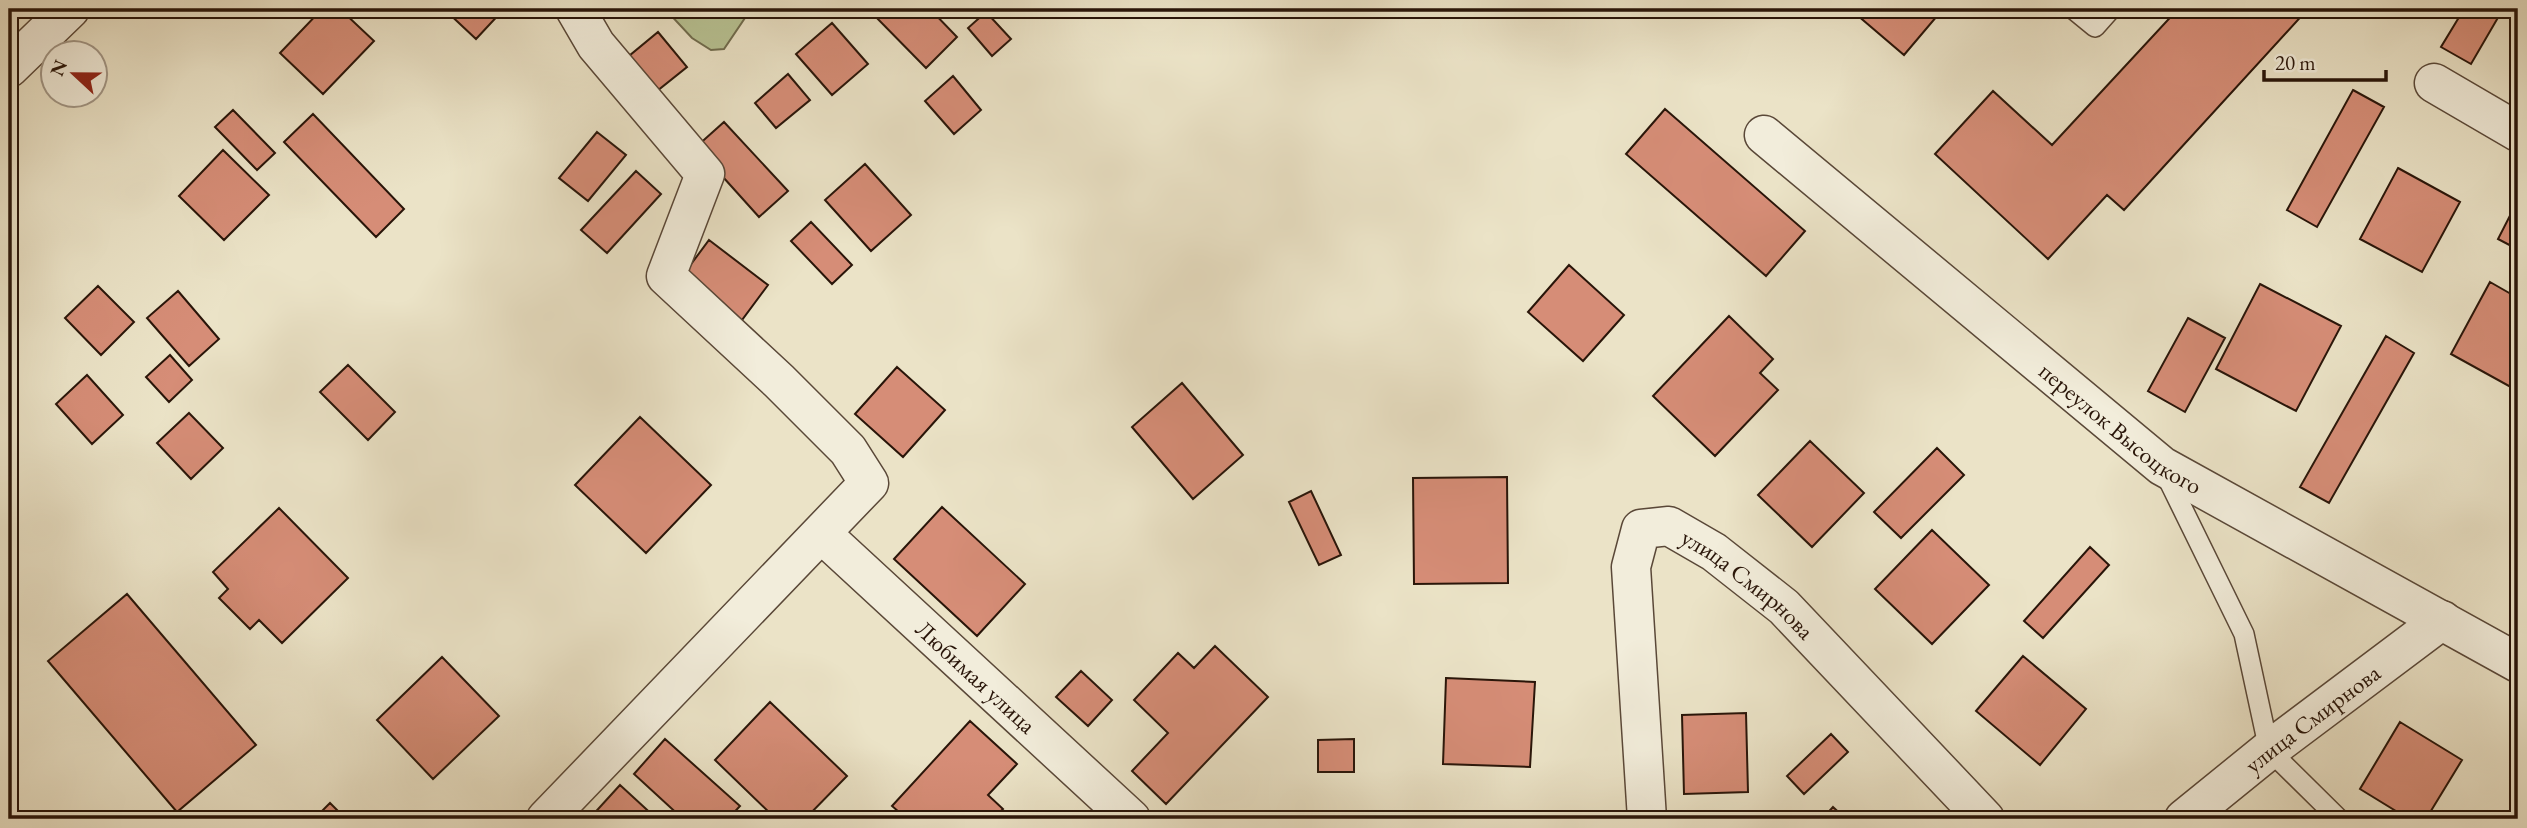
<svg xmlns="http://www.w3.org/2000/svg" width="2527" height="828" font-family="'EB Garamond',serif">
	<rect width="100%" height="100%" fill="#ebe3c7"/>
	<filter id="stains"><feTurbulence type="fractalNoise" baseFrequency=".00286" numOctaves="4"/><feColorMatrix values="0 0 0 0 .2 0 0 0 0 .09 0 0 0 0 .02 0 0 0 .5 -.17"/></filter>
	<radialGradient id="worn" r=".72"><stop offset=".6" stop-color="#630" stop-opacity="0"/><stop offset="1" stop-color="#630" stop-opacity=".3"/></radialGradient>
	<path fill="#b8c394" stroke="#706c4e" stroke-width="2" d="M665,9H751L724,49L711,50L692,38Z"/>
	<path fill="#d68d77" stroke="#291509" stroke-width="2" d="M322,9H340L374,41L323,94L280,53Z
		M444,9H504L476,39Z
		M868,9H930L957,37L926,68Z
		M1850,9H1943L1904,55Z
		M2178,9L2307,10L2124,210L2107,195L2048,259L1935,154L1993,91L2052,145Z
		M2464,9H2503L2471,64L2441,47Z
		M986,12L1011,39L992,56L968,28Z
		M832,23L868,64L832,95L796,54Z
		M658,32L687,67L657,91L629,56Z
		M788,74L810,100L776,128L755,103Z
		M953,76L981,110L954,134L925,101Z
		M2353,90L2384,107L2317,227L2287,210Z
		M1665,109L1805,231L1766,276L1626,154Z
		M233,110L275,153L257,170L215,127Z
		M313,114L404,209L376,237L284,142Z
		M724,122L788,191L759,217L696,147Z
		M597,132L626,155L588,201L559,178Z
		M223,150L269,195L224,240L179,196Z
		M865,164L911,215L871,251L825,200Z
		M2398,168L2460,202L2422,272L2360,239Z
		M636,171L661,194L607,253L581,230Z
		M2518,200V246L2517,249L2498,239Z
		M811,222L852,265L832,284L791,241Z
		M709,240L768,285L739,324L680,279Z
		M1569,265L1624,315L1583,361L1528,312Z
		M2490,282L2518,298V391L2451,354Z
		M2260,284L2341,326L2296,411L2216,369Z
		M98,286L134,322L101,355L65,318Z
		M178,291L219,339L189,366L147,318Z
		M1729,316L1773,359L1760,373L1778,390L1715,456L1653,396Z
		M2188,318L2225,338L2185,412L2148,391Z
		M2386,336L2414,353L2329,503L2300,487Z
		M170,355L192,380L169,402L146,377Z
		M348,365L395,412L368,440L320,392Z
		M897,367L945,410L903,457L855,414Z
		M87,375L123,415L92,444L56,404Z
		M1182,383L1243,455L1193,499L1132,427Z
		M189,413L223,448L191,479L157,443Z
		M640,417L711,485L646,553L575,485Z
		M1810,441L1864,493L1812,547L1758,495Z
		M1937,448L1964,475L1901,538L1874,512Z
		M1507,477L1508,583L1414,584L1413,478Z
		M1311,491L1341,555L1319,565L1289,502Z
		M942,507L1025,584L977,636L894,559Z
		M279,508L348,578L282,643L259,620L250,629L219,598L228,589L213,572Z
		M1932,530L1989,585L1932,644L1875,589Z
		M2090,547L2109,565L2043,638L2024,621Z
		M127,594L256,745L177,812L48,661Z
		M1215,646L1268,697L1166,804L1132,771L1168,733L1134,700L1178,653L1194,668Z
		M2023,656L2086,709L2040,765L1976,711Z
		M442,657L499,716L433,779L377,720Z
		M1081,671L1112,700L1088,726L1056,697Z
		M1446,678L1535,682L1530,767L1443,764Z
		M770,702L847,776L805,819H776L715,760Z
		M1746,713L1748,792L1684,794L1682,715Z
		M970,721L1017,764L988,795L1003,809L993,819H907L892,806Z
		M2400,722L2462,760L2426,819H2409L2360,789Z
		M1831,734L1848,752L1804,794L1787,776Z
		M665,739L740,806L728,819H683L634,774Z
		M1354,739V772H1318V740Z
		M620,785L657,819H589Z
		M330,803L346,819H314Z
		M1833,807L1846,819H1822Z
		M1454,813H1529V819H1454Z"/>
	<g fill="none" stroke-linecap="round" stroke-linejoin="round">
		<g stroke="#5a4838" stroke-width="22">
			<path id="service" d="M2073,9L2095,27L2111,9
				M2166,475L2244,634L2269,750L2339,819"/>
		</g>
		<g stroke="#5a4838" stroke-width="41">
			<g id="minor">
				<path d="M2434,83L2518,132"/>
				<path id="s1" d="M1764,135L2162,466L2518,663"/>
				<path id="s2" d="M822,534L1131,819"/>
				<path d="M546,819L869,483L848,450L779,381L666,276L705,174L596,45L575,9"/>
				<path id="s3" d="M1647,819L1631,567L1641,529L1669,526L1714,552L1784,607L1985,819"/>
				<path id="s4" d="M2184,819L2269,750L2442,620"/>
			</g>
		</g>
		<g stroke="#5a4838" stroke-width="41">
			<path id="tertiary" d="M9,68L70,9"/>
		</g>
		<use href="#service" stroke="#f2eddb" stroke-width="19"/>
		<use href="#minor" stroke="#f2eddb" stroke-width="38"/>
		<use href="#tertiary" stroke="#f2eddb" stroke-width="38"/>
	</g>
	<g text-anchor="middle" dominant-baseline="central" stroke-width="6" stroke-linejoin="round" paint-order="stroke">
		<g font-size="24" fill="#291509" stroke="#f2eddb">
			<text stroke="none"><textPath href="#s1" startOffset="462">переулок Высоцкого</textPath></text>
			<text stroke="none"><textPath href="#s3" startOffset="418">улица Смирнова</textPath></text>
			<text stroke="none"><textPath href="#s2" startOffset="210">Любимая улица</textPath></text>
			<text stroke="none"><textPath href="#s4" startOffset="163">улица Смирнова</textPath></text>
		</g>
	</g>
	<rect width="2527" height="828" fill="none" stroke="#ebe3c7" stroke-width="35"/>
	<rect x="10" y="10" width="2506" height="807" fill="none" stroke="#291509" stroke-width="3.5"/>
	<rect x="18" y="18" width="2492" height="793" fill="none" stroke="#291509" stroke-width="2"/>
	<g transform="translate(74 74) rotate(292)"><circle r="33" fill="#f2eddb" stroke="#a29787" stroke-width="2"/>
	<path d="M0-5L12 26L0 18L-12 26Z" fill="#8f2418"/>
	<text y="-10" font-size="19" font-weight="bold" text-anchor="middle" fill="#291509">N</text>
	</g>
	<path d="M2264 70v10h122v-10" fill="none" stroke="#291509" stroke-width="3.5"/>
	<text x="2275" y="70" font-size="21" fill="#291509" stroke="#f2eddb" stroke-width="5" paint-order="stroke">20 m</text>
	<rect width="100%" height="100%" filter="url(#stains)"/>
	<rect width="100%" height="100%" fill="url(#worn)"/>
</svg>
